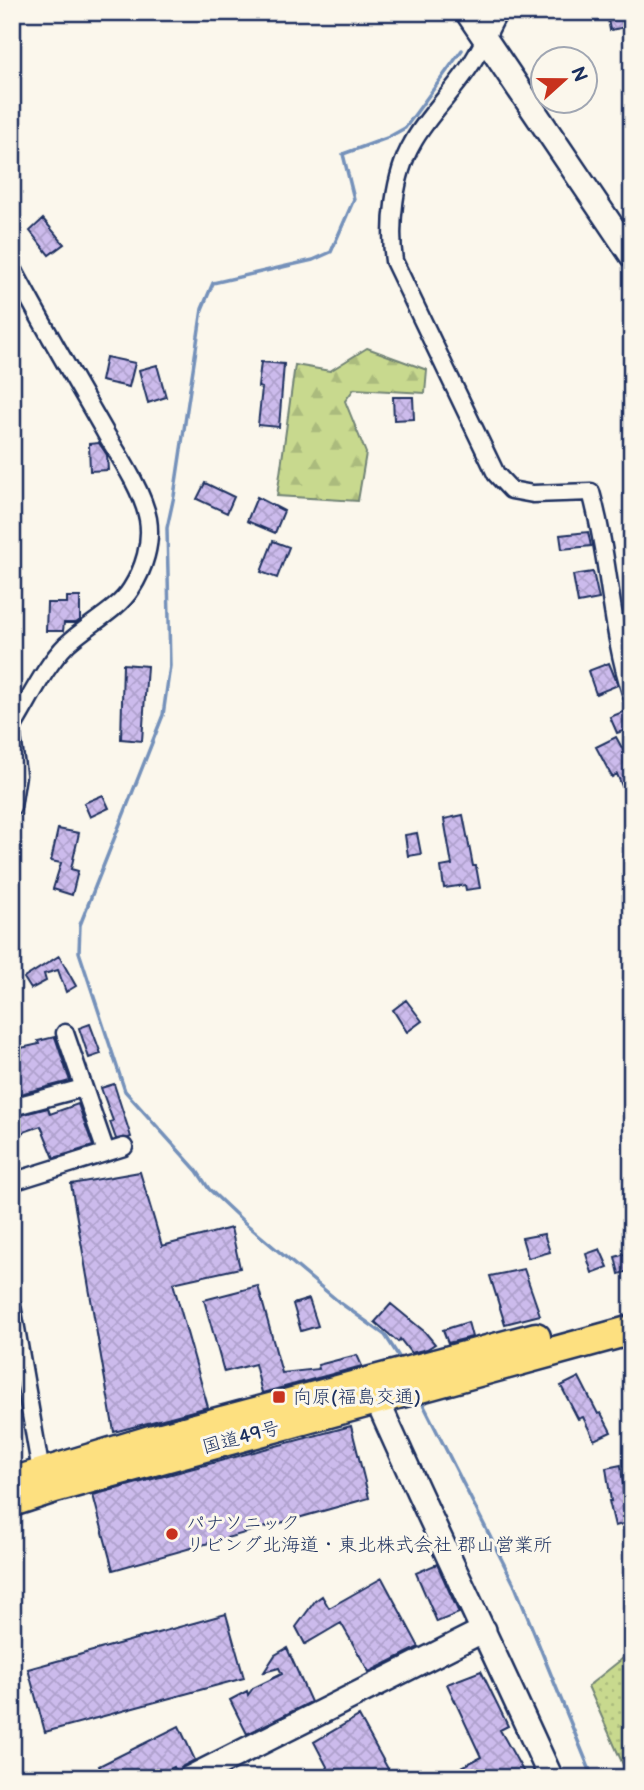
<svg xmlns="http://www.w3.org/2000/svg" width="644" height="1790" font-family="'Balsamiq Sans','Klee One',sans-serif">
	<defs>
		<pattern id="grass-dots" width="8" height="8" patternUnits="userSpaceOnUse" patternTransform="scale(1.75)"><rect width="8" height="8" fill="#c8d98e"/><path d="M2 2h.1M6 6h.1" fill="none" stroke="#abbb7d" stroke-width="1.8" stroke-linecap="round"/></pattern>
		<pattern id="forest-firs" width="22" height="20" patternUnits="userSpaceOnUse" patternTransform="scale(1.75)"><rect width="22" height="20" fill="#c8d98e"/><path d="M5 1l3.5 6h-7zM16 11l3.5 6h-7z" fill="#abbb7d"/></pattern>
		<pattern id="building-cross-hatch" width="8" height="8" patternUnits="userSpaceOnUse" patternTransform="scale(1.75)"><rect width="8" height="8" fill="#ccbbec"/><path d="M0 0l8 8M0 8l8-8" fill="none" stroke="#afa1cd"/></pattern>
	</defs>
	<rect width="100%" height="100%" fill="#fbf7ec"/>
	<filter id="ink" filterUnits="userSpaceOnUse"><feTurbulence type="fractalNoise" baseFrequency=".0143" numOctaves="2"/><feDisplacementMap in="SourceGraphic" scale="14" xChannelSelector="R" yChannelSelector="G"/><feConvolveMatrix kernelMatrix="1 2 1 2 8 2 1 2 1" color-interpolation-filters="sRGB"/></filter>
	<g filter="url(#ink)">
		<path fill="url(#grass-dots)" stroke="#728476" stroke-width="2" d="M632,1651V1777L629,1778L588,1686Z"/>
		<path fill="url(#forest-firs)" stroke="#728476" stroke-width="2" d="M367,348L427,370L425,393L354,389L345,401L366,453L358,501L277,496L295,365L330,371Z"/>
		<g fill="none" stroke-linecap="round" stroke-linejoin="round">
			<path stroke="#7491ba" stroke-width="3.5" d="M403,1363L385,1335L339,1302L245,1223L209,1189L197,1171L125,1091L79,952L80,925L163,715L170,666L167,528L174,496L202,309L213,283L313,260L331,252L354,199L343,154L387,138L405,128L462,50
				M420,1398L515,1586L593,1778"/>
		</g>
		<path fill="url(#building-cross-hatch)" stroke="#1b2f5e" stroke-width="2" d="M611,12H632V26L610,30L607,14Z
			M43,219L64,244L49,255L30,231Z
			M106,357L135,363L129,387L101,381Z
			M261,362L284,364L279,427L258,425L262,388L258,387Z
			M157,365L166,397L148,403L139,370Z
			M393,397H413L414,419L394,420Z
			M99,443L107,455L108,470L90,471L89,444Z
			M205,483L234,497L227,513L197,499Z
			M257,497L284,511L275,533L247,521Z
			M588,532L591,546L562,549L560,535Z
			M273,541L289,547L277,578L261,572Z
			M593,572L599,599L578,603L573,575Z
			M67,597H80V620L76,623H64L63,631H46L47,603H67Z
			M609,663L618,685L596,694L588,671Z
			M123,664L147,666L142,741L121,739Z
			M625,711L632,728L617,733L610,717Z
			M616,737L632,766V810L617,774L612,777L596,747Z
			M103,795L109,808L90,817L84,803Z
			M463,815L473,866H476L480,888L466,890L465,885L444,888L441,867L452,865L444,819Z
			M58,829L79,833L71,869L78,871L72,895L53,889L61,863L51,861Z
			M417,833L421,854L408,856L405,835Z
			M59,956L76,986L66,992L58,970L44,974L46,981L31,989L24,978Z
			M406,1000L422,1021L407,1032L393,1010Z
			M90,1024L101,1054L89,1058L79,1028Z
			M55,1037L70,1081L12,1096V1050L39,1044L38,1041Z
			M114,1084L131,1137L129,1138L116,1139L110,1122L113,1121L101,1088Z
			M78,1104L93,1146L54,1158L41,1126L12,1136V1117L48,1108L50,1114Z
			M140,1172L162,1246L231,1228L240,1268L173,1283L208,1407L114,1432L71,1184Z
			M544,1234L550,1252L528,1258L522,1238Z
			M600,1249L608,1267L592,1273L586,1254Z
			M632,1252V1270L619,1274L615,1257Z
			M524,1269L540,1315L505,1324L490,1276Z
			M258,1286L282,1373L319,1369L318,1365L357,1355L362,1366L262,1393L255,1364L224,1372L204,1300Z
			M309,1299L318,1326L301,1331L293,1304Z
			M391,1304L425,1332L435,1344L427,1349L411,1353L400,1339L398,1342L375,1322Z
			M468,1322L472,1337L448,1343L443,1330Z
			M579,1377L598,1414L601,1413L611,1432L594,1440L583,1417L578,1419L561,1386Z
			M351,1426L369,1498L113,1570L93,1495Z
			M621,1465L624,1495L631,1522L615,1526L609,1501H611L606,1468Z
			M437,1564L459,1613L437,1622L416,1573Z
			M382,1578L419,1647L369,1672L341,1623L305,1644L296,1627L315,1601L322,1596L329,1608Z
			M226,1614L244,1678L45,1732L28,1669Z
			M287,1648L311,1702L247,1734L230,1700L247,1691L248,1695L253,1688L282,1674L279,1668L264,1672L275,1655Z
			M481,1671L508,1726L500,1730L527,1778H441L481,1757L447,1684Z
			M359,1716L393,1778H333L314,1742Z
			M179,1726L195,1760L183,1766L177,1773L174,1767L154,1778H105L99,1766Z"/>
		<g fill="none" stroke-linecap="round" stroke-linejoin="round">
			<g stroke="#1b2f5e" stroke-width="21">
				<path id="street" d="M499,12C490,28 483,45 473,61C456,90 428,114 412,144C394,175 389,226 394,261L496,474L511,490L533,494L591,492C610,559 610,629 632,696
					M12,267C42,324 74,378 106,434C120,457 143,492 148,519C152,543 144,569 131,589C118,610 87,625 67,644C44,667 29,701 12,728
					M12,736L17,775L12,807
					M65,1033L106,1152
					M12,1107L83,1088
					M12,1182L124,1147
					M12,1305L41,1472"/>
			</g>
			<g stroke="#1b2f5e" stroke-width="28">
				<path id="secondary" d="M467,12L632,256
					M377,1400C433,1527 494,1651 551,1778
					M190,1778L484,1630"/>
			</g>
			<g stroke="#1b2f5e" stroke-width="33">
				<path id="highway" d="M12,1482L154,1439L536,1337
					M12,1502L55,1488L632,1330"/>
			</g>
			<use href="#street" stroke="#fbf7ec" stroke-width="16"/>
			<use href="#secondary" stroke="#fbf7ec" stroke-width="23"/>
			<use href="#highway" stroke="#fde080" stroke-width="28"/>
		</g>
	</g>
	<g fill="#c8321e" stroke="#fbf7ec" stroke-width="2.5">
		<rect x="272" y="1390" width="14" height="14" rx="3.5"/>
		<circle cx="172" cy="1534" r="7"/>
	</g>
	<g text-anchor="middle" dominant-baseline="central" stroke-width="6" stroke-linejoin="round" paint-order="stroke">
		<g font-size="19" fill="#1b2f5e" stroke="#fbf7ec" text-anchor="start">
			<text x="293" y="1397">向原(福島交通)</text>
			<text x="186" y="1523">パナソニック<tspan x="186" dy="22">リビング北海道・東北株式会社 郡山営業所</tspan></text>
		</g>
		<g font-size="19" fill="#1b2f5e" stroke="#fbf7ec">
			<text transform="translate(241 1438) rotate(-15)">国道49号</text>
		</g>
	</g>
	<rect width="644" height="1790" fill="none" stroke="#fbf7ec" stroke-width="42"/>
	<rect x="21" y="21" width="602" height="1748" fill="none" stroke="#1b2f5e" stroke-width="2.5" filter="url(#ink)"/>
	<g transform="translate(564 80) rotate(69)"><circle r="33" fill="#fbf7ec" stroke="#a1a7b3" stroke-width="2"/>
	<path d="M0-5L12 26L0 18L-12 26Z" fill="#c8321e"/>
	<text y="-10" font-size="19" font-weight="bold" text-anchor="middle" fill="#1b2f5e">N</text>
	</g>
</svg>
